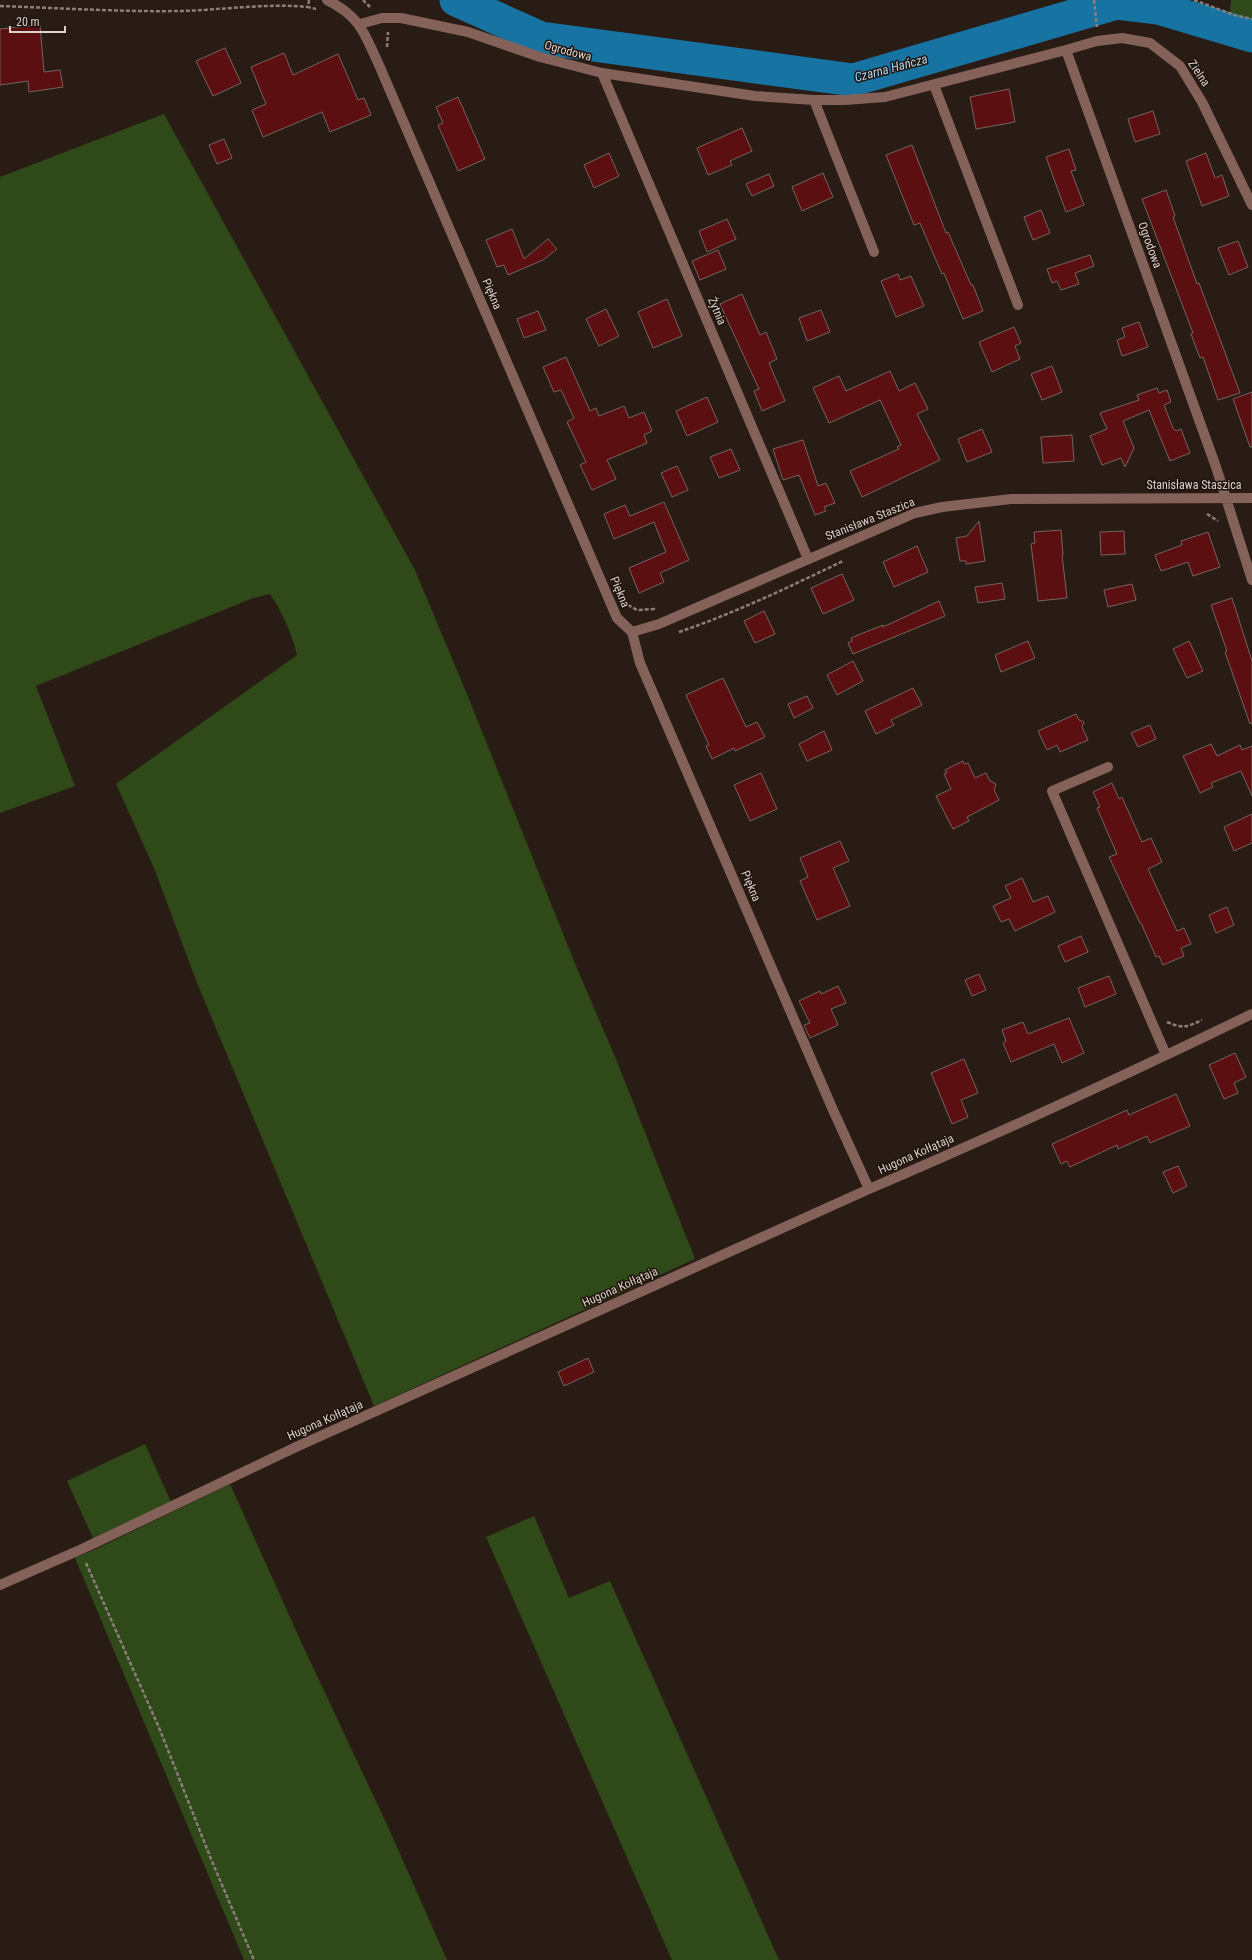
<svg xmlns="http://www.w3.org/2000/svg" width="1252" height="1960" font-family="'Roboto Condensed',sans-serif">
	<rect width="100%" height="100%" fill="#291c15"/>
	<path fill="#304918" d="M1231,0H1252V24L1229,19Z
		M164,114L415,570L469,699L576,966L616,1059L695,1259L374,1406L197,983L154,868L116,784L297,655C292,634 282,611 270,594L253,598L36,686L75,786L0,813V177Z
		M145,1444L171,1502L93,1538L67,1481Z
		M230,1484L303,1646L389,1829L447,1960H244L75,1558L96,1549Z
		M534,1516L569,1598L610,1581L779,1960H672L486,1537Z"/>
	<g fill="none" stroke-linecap="round" stroke-linejoin="round">
		<path stroke="#1673a2" stroke-width="33" d="M456,0L541,38L853,80L1117,3L1158,8L1252,36"/>
	</g>
	<path fill="#5b0f10" stroke="#766361" d="M40,25L44,72L60,70L63,87L29,92L28,81L0,85V29Z
		M225,48L241,83L213,96L196,61Z
		M284,53L293,75L338,54L358,100L364,98L371,115L330,132L322,112L263,137L252,110L266,104L251,67Z
		M1009,89L1015,122L976,129L970,97Z
		M458,97L485,159L458,171L438,125L443,123L436,107Z
		M1153,111L1160,134L1135,142L1128,119Z
		M742,128L752,151L730,161L732,165L708,175L697,148Z
		M224,139L232,158L217,164L209,145Z
		M912,145L946,233L948,232L971,285H973L983,311L963,319L944,273L942,274L920,223L914,225L886,155Z
		M1069,149L1076,170L1071,171L1084,205L1066,212L1046,157Z
		M609,153L619,176L594,188L584,165Z
		M1206,153L1215,178L1222,175L1229,196L1202,206L1186,161Z
		M823,173L833,197L802,211L792,187Z
		M769,174L774,186L752,196L746,184Z
		M1166,190L1175,216L1173,217L1197,284L1199,283L1240,393L1218,400L1203,357L1200,358L1191,334L1193,333L1142,199Z
		M1041,210L1050,233L1033,240L1024,217Z
		M727,219L736,239L707,252L699,231Z
		M512,229L524,259L548,239L557,249L543,260L508,275L504,265L497,267L486,240Z
		M1238,241L1248,267L1229,275L1218,248Z
		M718,250L726,269L700,280L692,261Z
		M1090,255L1094,266L1075,273L1079,284L1061,290L1057,281L1052,283L1047,269Z
		M898,274L900,280L911,276L924,306L896,317L881,281Z
		M742,294L760,335L766,332L777,359L769,363L785,401L762,411L754,391L759,389L720,304Z
		M667,299L682,336L653,348L638,312Z
		M606,309L619,336L599,346L586,319Z
		M821,310L830,332L807,341L799,318Z
		M538,311L546,330L524,338L517,319Z
		M1139,322L1148,347L1122,356L1117,340L1125,337L1122,328Z
		M1014,327L1021,343L1015,346L1020,359L992,372L979,342Z
		M566,357L590,411L596,408L599,416L624,406L629,418L644,412L652,431L644,435L647,443L607,460L616,479L592,490L580,465L586,462L567,422L574,418L561,390L554,392L543,367Z
		M1052,366L1062,392L1042,400L1031,374Z
		M890,371L899,391L915,383L928,409L917,414L940,460L862,497L850,471L899,449L897,447L901,445L880,400L829,423L813,388L839,376L846,391Z
		M1157,388L1159,393L1167,390L1171,402L1164,405L1173,428L1176,431L1181,429L1190,453L1170,461L1149,410L1123,421L1134,448L1125,467L1121,458L1102,465L1090,436L1107,429L1100,413L1139,400L1137,395Z
		M1252,392V447H1250L1233,399Z
		M707,397L718,422L687,436L676,411Z
		M982,429L992,452L967,462L958,439Z
		M1072,435L1074,461L1043,463L1041,437Z
		M803,440L818,486L826,483L835,503L824,507L826,511L815,515L799,475L783,480L773,449Z
		M731,449L740,470L719,478L710,457Z
		M677,466L688,490L672,497L661,473Z
		M664,502L689,560L660,573L664,582L639,593L629,568L666,552L654,522L614,539L604,514L625,505L630,516Z
		M979,521L985,561L966,564V561H960L956,538L967,536Z
		M1061,530L1063,555H1062L1067,598L1038,601L1031,544L1035,543L1034,532Z
		M1124,531L1125,554L1101,555L1100,532Z
		M1208,532L1220,567L1193,576L1188,562L1161,571L1155,555L1182,545L1181,541Z
		M917,546L928,572L894,587L883,562Z
		M842,574L854,600L823,614L811,588Z
		M1002,583L1005,599L978,603L975,587Z
		M1132,584L1136,600L1108,607L1104,590Z
		M1232,598L1252,661V723L1250,724L1225,652L1227,651L1211,605Z
		M939,601L945,616L853,654L848,643L852,641L851,638L883,625V627Z
		M764,611L775,634L755,643L744,621Z
		M1028,641L1035,658L1001,672L995,655Z
		M1189,641L1203,671L1187,678L1173,649Z
		M853,661L863,681L837,695L827,675Z
		M723,678L746,727L757,722L765,737L735,751L734,748L712,759L706,746L709,745L686,695Z
		M913,688L922,705L891,720L894,725L876,734L865,711Z
		M807,696L813,708L794,718L788,704Z
		M1076,714L1079,720L1084,722L1082,727L1088,740L1060,752L1057,745L1047,750L1038,731Z
		M1150,725L1156,739L1138,747L1131,733Z
		M824,731L832,750L807,761L799,744Z
		M1211,744L1217,756L1240,745L1242,750L1252,746V796L1241,771L1211,783L1213,787L1200,793L1183,756Z
		M963,761L964,764L968,763L975,778L986,773L990,781L996,784L994,790L999,800L967,817L969,821L953,829L936,796L951,789L944,774L947,773L945,770Z
		M761,773L777,809L750,821L734,785Z
		M1112,783L1119,799L1122,797L1142,842L1151,838L1162,862L1148,869L1177,931L1184,928L1191,944L1181,948L1184,956L1163,965L1159,956L1156,957L1141,923H1140L1109,857L1117,854L1097,808L1100,807L1093,792Z
		M1252,814V843L1234,851L1224,827Z
		M840,841L849,861L833,868L850,906L817,920L800,881L808,877L800,858Z
		M1022,878L1033,902L1048,896L1055,912L1015,931L1009,919L1001,922L993,906L1011,898L1005,886Z
		M1227,907L1234,925L1216,933L1209,915Z
		M1081,936L1088,952L1065,962L1058,946Z
		M979,974L986,990L972,996L965,980Z
		M1109,976L1116,994L1085,1007L1078,988Z
		M838,986L846,1003L831,1009L838,1025L810,1038L804,1025L810,1023L799,1001L820,991L821,994Z
		M1069,1018L1084,1053L1062,1063L1054,1044L1011,1062L1003,1043L1006,1041L1002,1030L1023,1022L1028,1034Z
		M1235,1053L1246,1077L1234,1083L1238,1093L1224,1099L1209,1065Z
		M964,1059L978,1093L961,1100L968,1117L952,1124L931,1073Z
		M1176,1094L1190,1126L1150,1143L1147,1136L1118,1149L1117,1145L1070,1167L1067,1161L1061,1164L1052,1144L1127,1110L1129,1115Z
		M1178,1166L1187,1186L1173,1193L1163,1172Z
		M588,1358L594,1372L564,1386L558,1372Z"/>
	<g fill="none" stroke-linecap="round" stroke-linejoin="round">
		<path stroke="#8a7f7a" stroke-width="2.5" stroke-dasharray="4 2" stroke-linecap="butt" d="M309,0L308,7L316,9
			M363,0L370,7
			M1094,0L1097,27
			M1194,0L1234,15L1252,19
			M0,6C60,8 120,12 180,11C222,10 266,3 308,7
			M387,47L388,32
			M1207,514L1218,521
			M628,605L637,610L654,609V611
			M679,632C735,613 789,587 843,561
			M1167,1022C1183,1029 1187,1027 1202,1020
			M86,1563L160,1730L211,1859L254,1960"/>
		<path stroke="#856259" stroke-width="10" d="M327,0C361,17 364,33 379,65L617,618L632,632L640,663L833,1110L869,1189
			M360,24L382,18H401L468,32L540,57L602,73L755,96L814,100H845L885,97L1066,50L1216,467L1252,580
			M1066,50L1097,41L1122,38L1150,43L1180,66L1202,102L1252,205
			M602,73L808,559
			M934,85L1018,305
			M814,100L874,252
			M632,632L659,624L915,513L942,507L1011,499L1252,498
			M1108,767L1052,791L1166,1055
			M0,1585L82,1549L296,1447L869,1189C998,1134 1126,1075 1252,1014"/>
	</g>
	<g text-anchor="middle" dominant-baseline="central" stroke-width="3" stroke-linejoin="round" paint-order="stroke">
		<g font-size="12" fill="#dcd2ce" stroke="#1f130c">
			<text transform="translate(568 51) rotate(15)">Ogrodowa</text>
			<text transform="translate(1199 73) rotate(56)">Zielna</text>
			<text transform="translate(1150 245) rotate(70)">Ogrodowa</text>
			<text transform="translate(492 294) rotate(67)">Piękna</text>
			<text transform="translate(717 311) rotate(67)">Żytnia</text>
			<text x="1194" y="485">Stanisława Staszica</text>
			<text transform="translate(870 519) rotate(-22)">Stanisława Staszica</text>
			<text transform="translate(620 592) rotate(67)">Piękna</text>
			<text transform="translate(751 886) rotate(67)">Piękna</text>
			<text transform="translate(916 1154) rotate(-24)">Hugona Kołłątaja</text>
			<text transform="translate(620 1287) rotate(-24)">Hugona Kołłątaja</text>
			<text transform="translate(325 1420) rotate(-24)">Hugona Kołłątaja</text>
		</g>
		<g font-size="13" font-style="italic" fill="#afd6f0" stroke="#1f130c">
			<text transform="translate(891 68) rotate(-15)">Czarna Hańcza</text>
		</g>
	</g>
	<path d="M10 26v6h55v-6" fill="none" stroke="#dcd2ce" stroke-width="2"/>
	<text x="16" y="26" font-size="12" fill="#dcd2ce" stroke="#1f130c" stroke-width="3" paint-order="stroke">20 m</text>
</svg>
